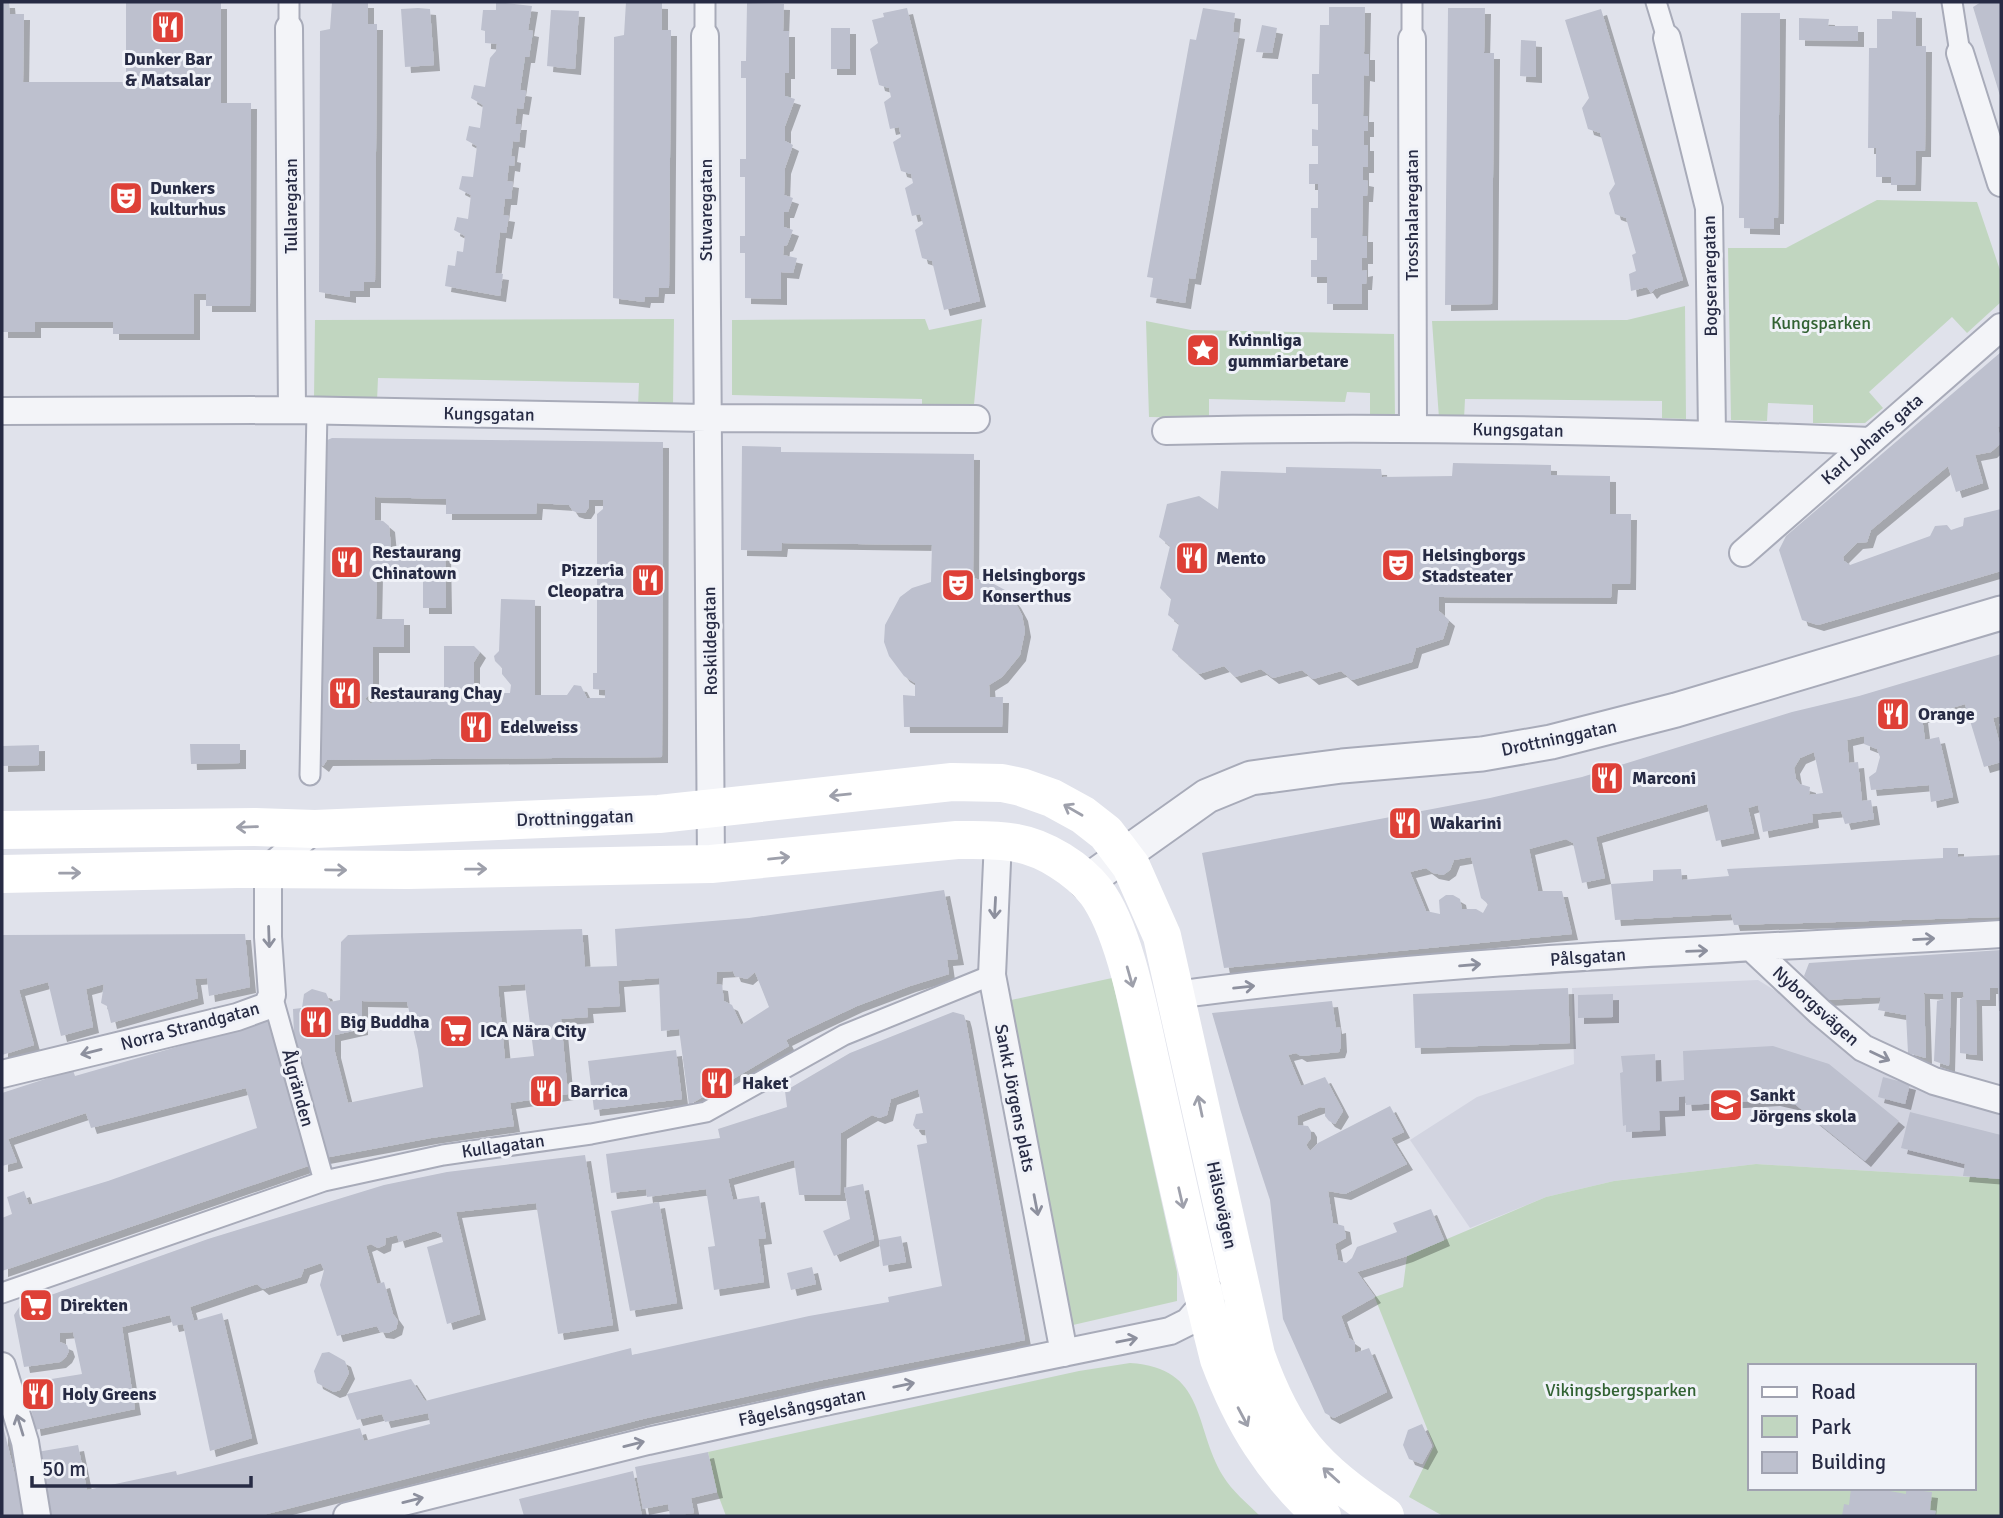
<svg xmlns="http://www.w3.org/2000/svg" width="2003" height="1518" font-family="Signika,sans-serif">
	<defs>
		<filter id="shadow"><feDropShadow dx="6" dy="6" stdDeviation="0" flood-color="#0004"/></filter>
	</defs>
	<rect width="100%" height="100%" fill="#e0e2eb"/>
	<path fill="#d2d4e0" d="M1758,980L1779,993L1810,1017L2001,1108V1179L1756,1164L1614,1181L1546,1197L1470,1228L1410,1140L1477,1097L1574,1064L1572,988Z"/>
	<path fill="#c1d6c0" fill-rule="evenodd" d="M1877,200L1977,202L2001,273V302L1967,333L1952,317L1869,392L1883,408L1865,423H1813V405L1768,403L1767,421L1731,420L1728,248H1786Z
		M1685,306L1686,419L1662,418V401L1465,399L1464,419L1439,418L1432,321L1627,320Z
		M674,319L673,407L638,406L639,383L378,378L377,401L314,398L315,320Z
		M925,319L929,330L982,319L973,415L922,414V399L732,395V320Z
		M1146,321L1191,330L1394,334L1395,418L1370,417V393L1347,392L1345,402L1209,399V418L1149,417Z
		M1112,978L1177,1272V1301L1073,1325L1011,1000Z
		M1756,1164L2001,1179V1516H1443L1409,1497L1434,1446L1375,1298H1372L1403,1287L1407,1256L1546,1197L1614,1181ZM1749,1366H1973V1488H1749Z
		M1130,1363C1207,1368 1193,1426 1223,1476C1232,1491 1248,1504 1260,1516H726L717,1492L708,1452L1079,1371Z"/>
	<path fill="#bdc0ce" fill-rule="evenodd" filter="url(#shadow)" d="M2,2H9L10,14H24L23,82H126V3H221V103H251L250,306H206V294H194V334H113V322H35V332H2Z
		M332,2H368V24H377L375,282H364V291H350V297L319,292L320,31L330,29Z
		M496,2L532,6L528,30L533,31L529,57H525L520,90L526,91L523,109L517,108L515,124H521L519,142L513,141L511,156L515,157L514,166L509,165L507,181L513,182L511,199H505L503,215L509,216L506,233L500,232L495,273L503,274L500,296L445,286L448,265L455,266L457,251L463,252L465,236L454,230L457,217L468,219L471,195L459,189L462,176L473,177L477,146L466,140L469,126L480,128L483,105L471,98L474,85L485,87L490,58L496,51L497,44L485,43V31L481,30L483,10H496Z
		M626,2L662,3V30H671L669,288H659L658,297H645L644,302L613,298L614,37L624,35Z
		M1981,2H2001V99L1973,7Z
		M747,3L784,4L783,31H789V73H785V96L795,99L785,126V141L793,145L785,168L784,195L793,198L788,212H784V227L793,230L787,245L784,246L783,255L797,258L793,273L781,272V299L745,298V253H740V236H745V177H740V159H746V78H741V61H746Z
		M1329,7H1365L1364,54H1369V76L1364,75L1363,116H1368V131H1364V145H1368V167H1363V180L1368,181L1367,196H1363L1362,236H1367V258H1362V271L1367,270L1366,284H1362V304H1327V277H1311V260H1317V238H1311V208H1318V184H1309V164H1318V146H1312V129L1318,130V104H1312V74H1319L1320,25H1329Z
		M418,8L430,9L434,65L405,67L401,9Z
		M907,8L980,301L944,310L932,261L922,258L915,230L923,224L920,214L912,216L905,188L913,183L911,174L901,171L893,142L901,137L899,127L890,129L884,102L891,97L889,88L879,85L870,49L878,43L872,20L884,17L883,13Z
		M1203,8L1235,13L1233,32L1239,33L1195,279L1189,278L1185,303L1150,297L1153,278L1147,277L1190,39L1196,40Z
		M1448,8H1485L1484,53H1494L1492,304L1445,305Z
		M1601,9L1683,280L1655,289L1651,293L1647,287L1631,291L1629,274L1636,271L1632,255L1636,253L1626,218L1615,214L1609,193L1615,184L1600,133L1588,129L1582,108L1589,98L1565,20Z
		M551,10L579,11L575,69L547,66Z
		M1892,11L1916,12V46H1926L1925,151H1916L1915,185H1891V177H1876V148H1868L1869,48H1877V19H1892Z
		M1741,13H1780L1778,218H1774V229L1744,228V218H1739Z
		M1799,18L1829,19L1828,26H1858V41L1799,40Z
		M1262,25L1277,28L1272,53L1256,52Z
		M831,28H850V69H831Z
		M1521,40L1536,41V77L1520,76Z
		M2001,352V425L1998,427L2001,443L1991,452L1975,455L1983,483L1956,492L1948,466L1871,530L1867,542L1857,543L1843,557L1844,561L1850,565L1930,536L1935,526L1947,525L1951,530L1963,526L1964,518L2001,509V571L1818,625L1802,620L1779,550L1786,536Z
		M332,438L663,442L662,757L327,760L323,766L310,756L325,441ZM375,497L446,499V514H536L537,503L569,505L573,511L579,513H585L589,507V500H603V509L597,514V673H593V689L605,690V698H587L581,686L574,685L567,695H535V600L501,599L499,651L494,656L495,661L502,668V674L511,685L510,693H474V662L480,652L474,646H444V698L375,699L371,704L365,699L373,690V647H404V619H376L377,571H423V608H446L445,548L391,547L389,526L383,521L375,520Z
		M742,446L781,447V452L974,454L973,578L992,583L1005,590L1015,602L1022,615L1025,631L1020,655L1002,677L989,685L990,697H1003L1002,727H904L903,695L915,696V683L904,676L889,656L884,642L885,625L900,597L912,588L931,582L932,545L782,543L781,551L741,550Z
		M1453,463L1551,465V475L1610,476V514H1631L1630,584H1612L1611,598L1439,597V611L1449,620L1443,639L1416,648L1412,662L1352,680L1341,671L1313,679L1302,670L1273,678L1261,669L1235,677L1224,666L1199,674L1172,650L1179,624L1168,615L1171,599L1160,588L1170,546L1159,537L1167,504L1199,496L1218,509L1221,471L1286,473V467L1381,469L1382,477L1452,476Z
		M2001,654V716L1993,718L2001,749V762L1984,767L1965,704L1922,717L1925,740L1939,737L1953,797L1931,802L1929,785L1871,790L1869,777L1876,772L1880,757L1877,749L1864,744V736L1847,740L1849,763L1858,762L1862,801L1871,800L1874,819L1845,824L1841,811L1812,814L1813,822L1763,832L1758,805L1748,808L1754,833L1716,841L1707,804L1596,837L1605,878L1582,883L1573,843L1566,839L1529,849L1538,891H1562L1572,934L1224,968L1202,853L1490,798L1582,777L1792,712L1859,696ZM1814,752L1823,793L1809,795L1810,787L1800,784L1796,779L1794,768L1800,758ZM1471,857L1481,898L1488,904L1483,913L1476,909H1462L1460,899L1453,895H1446L1439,900L1440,914L1426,911L1410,872L1426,868L1433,873L1443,875L1450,870L1454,860Z
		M190,744H240V763L191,764Z
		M39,745V765L2,766V746Z
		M1943,848H1958V857L2001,855V917L1734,925L1731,914L1615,920L1611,884L1653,881V870L1681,869L1682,880L1729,876L1727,869L1943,858Z
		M944,890L958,959L947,960L949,974L910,986L857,1006L806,1030L786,1040L789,1046L689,1105L679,1029L661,1031L659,978L618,981L620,1006L587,1008L588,1017L561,1019L568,1094L510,1103L514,1126L431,1138L324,1158L295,1063L293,1009L302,1008L304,994L312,989L326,993L330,1002L340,1000L341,942L348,935L582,929L585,967L617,966L615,929L749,918ZM733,971L735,976L747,979L755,972L769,1007L741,1025L732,1005L724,1001L722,985L716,984L717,972ZM525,984L534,1056L505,1059L498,986ZM362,1001L407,1002L418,1050L423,1087L348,1103L335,1052V1035L362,1029Z
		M245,934L250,987L209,996L207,978L195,979L198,998L111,1023L107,1006L101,1003L104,984L86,989L93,1027L61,1036L48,982L19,990L34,1045L2,1055V935Z
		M2001,950V1011H1999L1998,988H1990V1000H1976L1977,1055L1960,1053V999L1964,997L1963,992H1951L1949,1066L1934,1061L1937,1001L1944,999L1943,994L1924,993L1926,1058L1908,1053L1906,1015L1878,1010L1881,997L1825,1000L1804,976L1809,963Z
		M1568,988L1570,1043L1415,1048L1413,994Z
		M1613,994V1017L1578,1018V995Z
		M1332,1001L1336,1028L1340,1027L1341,1046L1339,1052L1301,1056L1296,1053L1288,1055L1301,1086L1325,1077L1343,1111L1335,1124L1329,1121L1325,1116V1108L1320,1107L1297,1116L1298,1125L1308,1126L1311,1131V1138L1306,1145L1310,1151L1318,1143L1390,1106L1404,1132L1391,1138L1407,1164L1345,1194L1328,1191L1333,1223L1344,1226L1346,1238L1335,1244L1338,1260L1346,1263L1352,1258L1357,1247L1397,1232L1393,1223L1431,1209L1444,1240L1407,1256L1357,1272L1375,1297L1341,1316L1349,1338L1355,1342V1353L1369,1348L1387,1392L1334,1418L1325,1413L1283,1319L1270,1200L1240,1109L1212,1013Z
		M953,1012L964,1015L966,1022L1025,1340L823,1380L647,1418L259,1516H50L37,1452L78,1445L87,1490L176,1471L177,1475L360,1428L364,1441L430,1424L428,1413L385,1422L382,1414L357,1420L347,1394L411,1379L425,1401L631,1348L632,1355L809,1316L889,1302L888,1297L942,1286L917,1145L927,1143L925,1130L916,1129L913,1125L916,1114L923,1113L918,1089L891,1099L887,1115L879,1118L872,1115L841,1133L840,1195H799L794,1160L728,1179L733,1200L759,1196L766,1238L758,1239L764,1282L714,1290L708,1247L715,1246L706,1189L647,1197L646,1189L611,1193L606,1154L720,1138L718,1129L787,1107L785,1091L850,1053Z
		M271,1020L311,1165L2,1271V1218L12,1214L7,1197L24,1191L29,1205L108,1181L257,1128L246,1088L91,1128L86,1113L8,1139L17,1162L2,1166V1093L73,1070L75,1076Z
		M1773,1046L1829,1064L1899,1121L1865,1161L1796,1105L1774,1100L1686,1105L1685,1096L1679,1097V1110L1659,1111L1660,1130L1626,1132V1125L1623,1126L1620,1073L1623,1072L1621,1056L1655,1054L1656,1082L1684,1080L1683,1051Z
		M676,1050L682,1099L594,1110L588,1061Z
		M1883,1077L1910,1084L1905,1104L1878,1097Z
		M1910,1112L2001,1135V1179L1963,1176L1965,1164L1901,1148Z
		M585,1155L613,1325L558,1334L536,1203L456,1212L480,1314L447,1324L427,1247L443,1242L441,1234L435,1231L399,1242L397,1235L386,1238L385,1245L378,1248L371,1244L366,1246L377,1284L384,1282L393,1314L398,1321L396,1329L388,1333L380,1332L377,1326L337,1336L320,1285L324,1270L321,1263L304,1269L301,1277L263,1289L257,1284L190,1307L194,1321L222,1313L252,1438L210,1451L183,1324L173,1326L170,1315L122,1327L135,1409L35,1430L27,1383L82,1374L73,1332L60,1333V1342L67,1345L69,1351L66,1357L60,1362L24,1367L14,1315L20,1306L208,1239L384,1185L447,1172Z
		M863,1184L874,1240L834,1256L823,1231L850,1219L844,1188Z
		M659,1202L677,1303L630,1311L611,1211Z
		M901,1236L906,1262L883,1266L879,1240Z
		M812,1267L816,1284L791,1290L787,1273Z
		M329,1352L345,1361L349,1373L340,1390L334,1392L317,1383L314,1371L322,1353Z
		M1422,1424L1432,1446L1422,1464L1409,1459L1403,1445L1408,1430Z
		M2,1426H3L25,1516H2Z
		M708,1452L717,1492L691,1498L694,1513L670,1516L668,1504L643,1509L635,1467Z
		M633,1471L642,1516H524L519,1499Z
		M1851,1488H1874L1906,1494V1489L1932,1492L1930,1510L1936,1511L1935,1516H1842L1844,1504L1849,1505Z"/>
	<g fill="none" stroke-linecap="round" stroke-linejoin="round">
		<g stroke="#a8abb9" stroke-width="23">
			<path id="pedestrian" d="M289,2V28
				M705,2V36
				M1412,2V39
				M1656,2L1667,38
				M1952,2L1960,53
				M310,775L317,410
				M272,995L324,1181
				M2,1293L324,1181L443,1155L591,1134L706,1112L844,1035L992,975"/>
		</g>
		<g stroke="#a8abb9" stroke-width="30">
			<path id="minor" d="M289,28L292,410
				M705,36L711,864
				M1667,38L1709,208L1712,434
				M1412,39L1413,428
				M1960,53L2001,183
				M2,411L292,410L706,418L976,419
				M1166,431C1401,425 1636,431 1870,441
				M1743,553L2001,327
				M998,840L992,975L1064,1353
				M1753,949L1820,1012L1863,1048L1934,1081L2001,1100
				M1176,995C1450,958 1726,950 2001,934
				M2,1074L237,1017L267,1006L272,995L268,937V869L315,829
				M2,1366L25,1442L37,1516
				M347,1516L648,1441L824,1402L1170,1331L1188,1322L1212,1294"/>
		</g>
		<g stroke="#a8abb9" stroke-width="37">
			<path id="tertiary" d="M1086,882L1207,796L1251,778L1342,766L1482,754L1551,742L1676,710L2001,613"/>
		</g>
		<use href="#pedestrian" stroke="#f3f4f8" stroke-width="19"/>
		<use href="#minor" stroke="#f3f4f8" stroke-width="26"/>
		<use href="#tertiary" stroke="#f3f4f8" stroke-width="33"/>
		<path stroke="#fff" stroke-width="38" d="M2,830L255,827L315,829L659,814L952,782L1002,783L1021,787L1052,798L1083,815L1106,833L1131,866L1162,936L1256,1355C1285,1437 1314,1468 1385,1516
			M2,874L237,869L408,870L711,864L957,840C977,840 997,839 1016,843C1045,848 1078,869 1096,892C1125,931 1140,1016 1151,1064C1173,1162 1194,1261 1219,1359C1243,1423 1272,1469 1322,1516"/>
	</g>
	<defs><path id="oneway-shaft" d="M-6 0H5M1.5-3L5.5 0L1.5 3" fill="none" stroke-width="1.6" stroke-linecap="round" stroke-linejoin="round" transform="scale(1.75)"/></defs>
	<g stroke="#9ea0ab">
		<use href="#oneway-shaft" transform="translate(840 795) rotate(174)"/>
		<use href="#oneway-shaft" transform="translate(1073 810) rotate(-150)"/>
		<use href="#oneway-shaft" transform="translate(247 827) rotate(178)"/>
		<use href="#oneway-shaft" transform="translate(779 858) rotate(-6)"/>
		<use href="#oneway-shaft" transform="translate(476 869) rotate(-1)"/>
		<use href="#oneway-shaft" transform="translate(336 870) rotate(1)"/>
		<use href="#oneway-shaft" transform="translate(70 873) rotate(-1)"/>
		<use href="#oneway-shaft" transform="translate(1130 977) rotate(74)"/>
		<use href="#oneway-shaft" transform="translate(1200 1106) rotate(-102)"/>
		<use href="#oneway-shaft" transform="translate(1181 1198) rotate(77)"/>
		<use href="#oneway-shaft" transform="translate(1243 1417) rotate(62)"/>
		<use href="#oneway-shaft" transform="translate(1331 1475) rotate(-138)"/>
	</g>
	<g stroke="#8d909e">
		<use href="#oneway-shaft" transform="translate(995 908) rotate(93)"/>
		<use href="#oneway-shaft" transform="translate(269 937) rotate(88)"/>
		<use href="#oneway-shaft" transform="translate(1924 939) rotate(-3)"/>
		<use href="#oneway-shaft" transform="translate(1697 951) rotate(-2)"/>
		<use href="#oneway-shaft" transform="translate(1470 965) rotate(-5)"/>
		<use href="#oneway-shaft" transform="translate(1244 987) rotate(-6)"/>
		<use href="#oneway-shaft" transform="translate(91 1052) rotate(166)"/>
		<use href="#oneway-shaft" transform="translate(1880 1056) rotate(25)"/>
		<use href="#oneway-shaft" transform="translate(1036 1205) rotate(79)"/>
		<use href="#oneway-shaft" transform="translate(1127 1340) rotate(-11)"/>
		<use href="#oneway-shaft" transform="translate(904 1385) rotate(-12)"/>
		<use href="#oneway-shaft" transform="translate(20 1425) rotate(-107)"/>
		<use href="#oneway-shaft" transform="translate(634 1444) rotate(-14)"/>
		<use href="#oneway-shaft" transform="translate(413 1500) rotate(-14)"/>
	</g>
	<defs>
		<g id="restaurant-square" transform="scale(1.75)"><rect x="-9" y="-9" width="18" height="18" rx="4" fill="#de4037" stroke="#f0f2f8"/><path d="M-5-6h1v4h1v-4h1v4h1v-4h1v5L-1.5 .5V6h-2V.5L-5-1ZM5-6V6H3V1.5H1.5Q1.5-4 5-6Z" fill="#fff"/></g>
		<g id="theatre-square" transform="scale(1.75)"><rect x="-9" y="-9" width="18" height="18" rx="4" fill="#de4037" stroke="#f0f2f8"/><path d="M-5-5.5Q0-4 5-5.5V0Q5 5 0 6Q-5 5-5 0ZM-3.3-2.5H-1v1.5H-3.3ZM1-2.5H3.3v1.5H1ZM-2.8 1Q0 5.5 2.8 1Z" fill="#fff"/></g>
		<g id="sight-square" transform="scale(1.75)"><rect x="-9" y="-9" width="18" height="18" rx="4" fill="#de4037" stroke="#f0f2f8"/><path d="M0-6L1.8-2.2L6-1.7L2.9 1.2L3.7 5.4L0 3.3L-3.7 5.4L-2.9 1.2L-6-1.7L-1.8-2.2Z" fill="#fff"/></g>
		<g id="supermarket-square" transform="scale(1.75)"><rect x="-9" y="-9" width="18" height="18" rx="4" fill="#de4037" stroke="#f0f2f8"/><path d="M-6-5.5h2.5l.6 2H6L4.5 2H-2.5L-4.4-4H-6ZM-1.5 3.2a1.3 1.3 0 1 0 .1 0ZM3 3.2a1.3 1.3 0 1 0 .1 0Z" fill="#fff"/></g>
		<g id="school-square" transform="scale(1.75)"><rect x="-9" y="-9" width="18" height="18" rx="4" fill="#de4037" stroke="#f0f2f8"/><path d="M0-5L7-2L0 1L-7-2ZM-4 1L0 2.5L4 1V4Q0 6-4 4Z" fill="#fff"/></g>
	</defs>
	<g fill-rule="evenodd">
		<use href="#restaurant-square" x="168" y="27"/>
		<use href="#theatre-square" x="126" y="198"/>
		<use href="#sight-square" x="1203" y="350"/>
		<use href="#restaurant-square" x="1192" y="558"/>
		<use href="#restaurant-square" x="347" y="562"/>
		<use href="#theatre-square" x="1398" y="565"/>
		<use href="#restaurant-square" x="648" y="580"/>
		<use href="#theatre-square" x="958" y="585"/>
		<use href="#restaurant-square" x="345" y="693"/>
		<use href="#restaurant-square" x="1893" y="714"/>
		<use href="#restaurant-square" x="476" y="727"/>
		<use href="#restaurant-square" x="1607" y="778"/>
		<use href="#restaurant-square" x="1405" y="823"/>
		<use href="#restaurant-square" x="316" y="1022"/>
		<use href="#supermarket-square" x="456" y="1031"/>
		<use href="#restaurant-square" x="717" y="1083"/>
		<use href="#restaurant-square" x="546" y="1091"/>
		<use href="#school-square" x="1726" y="1105"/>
		<use href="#supermarket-square" x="36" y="1305"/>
		<use href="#restaurant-square" x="38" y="1394"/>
	</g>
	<g text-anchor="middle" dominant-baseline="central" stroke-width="6" stroke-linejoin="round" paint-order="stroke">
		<g font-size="18" font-weight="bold" fill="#272b44" stroke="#f0f2f8" text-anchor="start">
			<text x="168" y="59" text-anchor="middle">Dunker Bar<tspan x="168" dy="21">&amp; Matsalar</tspan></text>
			<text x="150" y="188">Dunkers<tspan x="150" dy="21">kulturhus</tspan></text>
			<text x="1228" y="340">Kvinnliga<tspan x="1228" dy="21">gummiarbetare</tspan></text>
			<text x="372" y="552">Restaurang<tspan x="372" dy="21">Chinatown</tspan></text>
			<text x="1422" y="555">Helsingborgs<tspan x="1422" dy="21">Stadsteater</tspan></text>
			<text x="1216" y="558">Mento</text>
			<text x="624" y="570" text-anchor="end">Pizzeria<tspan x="624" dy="21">Cleopatra</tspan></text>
			<text x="982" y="575">Helsingborgs<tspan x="982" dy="21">Konserthus</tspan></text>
			<text x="370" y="693">Restaurang Chay</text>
			<text x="1918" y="714">Orange</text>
			<text x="500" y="727">Edelweiss</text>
			<text x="1632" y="778">Marconi</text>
			<text x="1430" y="823">Wakarini</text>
			<text x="340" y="1022">Big Buddha</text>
			<text x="480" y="1031">ICA Nära City</text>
			<text x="742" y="1083">Haket</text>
			<text x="570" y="1091">Barrica</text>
			<text x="1750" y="1095">Sankt<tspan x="1750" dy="21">Jörgens skola</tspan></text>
			<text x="60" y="1305">Direkten</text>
			<text x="62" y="1394">Holy Greens</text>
		</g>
		<g font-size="18" fill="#272b44" stroke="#f0f2f8">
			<text transform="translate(291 206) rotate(-90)">Tullaregatan</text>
			<text transform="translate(706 210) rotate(-90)">Stuvaregatan</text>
			<text transform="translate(1412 215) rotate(-90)">Trosshalaregatan</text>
			<text transform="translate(1710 276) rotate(-91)">Bogseraregatan</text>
			<text transform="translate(489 414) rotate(1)">Kungsgatan</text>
			<text transform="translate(1518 430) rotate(1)">Kungsgatan</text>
			<text transform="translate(1872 439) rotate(-41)">Karl Johans gata</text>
			<text transform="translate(710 641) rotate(-91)">Roskildegatan</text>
			<text transform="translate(1559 738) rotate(-12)">Drottninggatan</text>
			<text transform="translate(575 818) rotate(-2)">Drottninggatan</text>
			<text transform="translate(1588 957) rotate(-4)">Pålsgatan</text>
			<text transform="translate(1816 1006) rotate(42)">Nyborgsvägen</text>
			<text transform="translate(190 1026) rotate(-15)">Norra Strandgatan</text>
			<text transform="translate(298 1088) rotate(75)">Ålgränden</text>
			<text transform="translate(1015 1098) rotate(79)">Sankt Jörgens plats</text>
			<text transform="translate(503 1146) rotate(-8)">Kullagatan</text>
			<text transform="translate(1222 1205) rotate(78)">Hälsovägen</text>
			<text transform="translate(802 1407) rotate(-12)">Fågelsångsgatan</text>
		</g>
		<g font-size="18" fill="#326233" stroke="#f0f2f8">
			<text x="1821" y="323">Kungsparken</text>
			<text x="1621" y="1390">Vikingsbergsparken</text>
		</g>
	</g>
	<rect width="2003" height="1518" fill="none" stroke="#272b44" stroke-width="7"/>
	<rect x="1748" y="1364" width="228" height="126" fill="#f0f2f8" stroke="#a0a2b0" stroke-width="2"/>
	<rect x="1762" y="1387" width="35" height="10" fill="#ffffff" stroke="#a0a2b0" stroke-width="2"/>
	<text x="1811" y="1399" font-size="21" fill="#272b44">Road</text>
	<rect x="1762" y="1416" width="35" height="21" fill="#c1d6c0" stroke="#a0a2b0" stroke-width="2"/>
	<text x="1811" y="1434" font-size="21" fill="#272b44">Park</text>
	<rect x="1762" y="1452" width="35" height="21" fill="#bdc0ce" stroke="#a0a2b0" stroke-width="2"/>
	<text x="1811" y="1469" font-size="21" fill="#272b44">Building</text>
	<path d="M32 1476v10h219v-10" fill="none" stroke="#272b44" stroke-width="3.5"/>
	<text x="42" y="1476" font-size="21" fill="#272b44" stroke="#f0f2f8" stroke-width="5" paint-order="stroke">50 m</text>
</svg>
